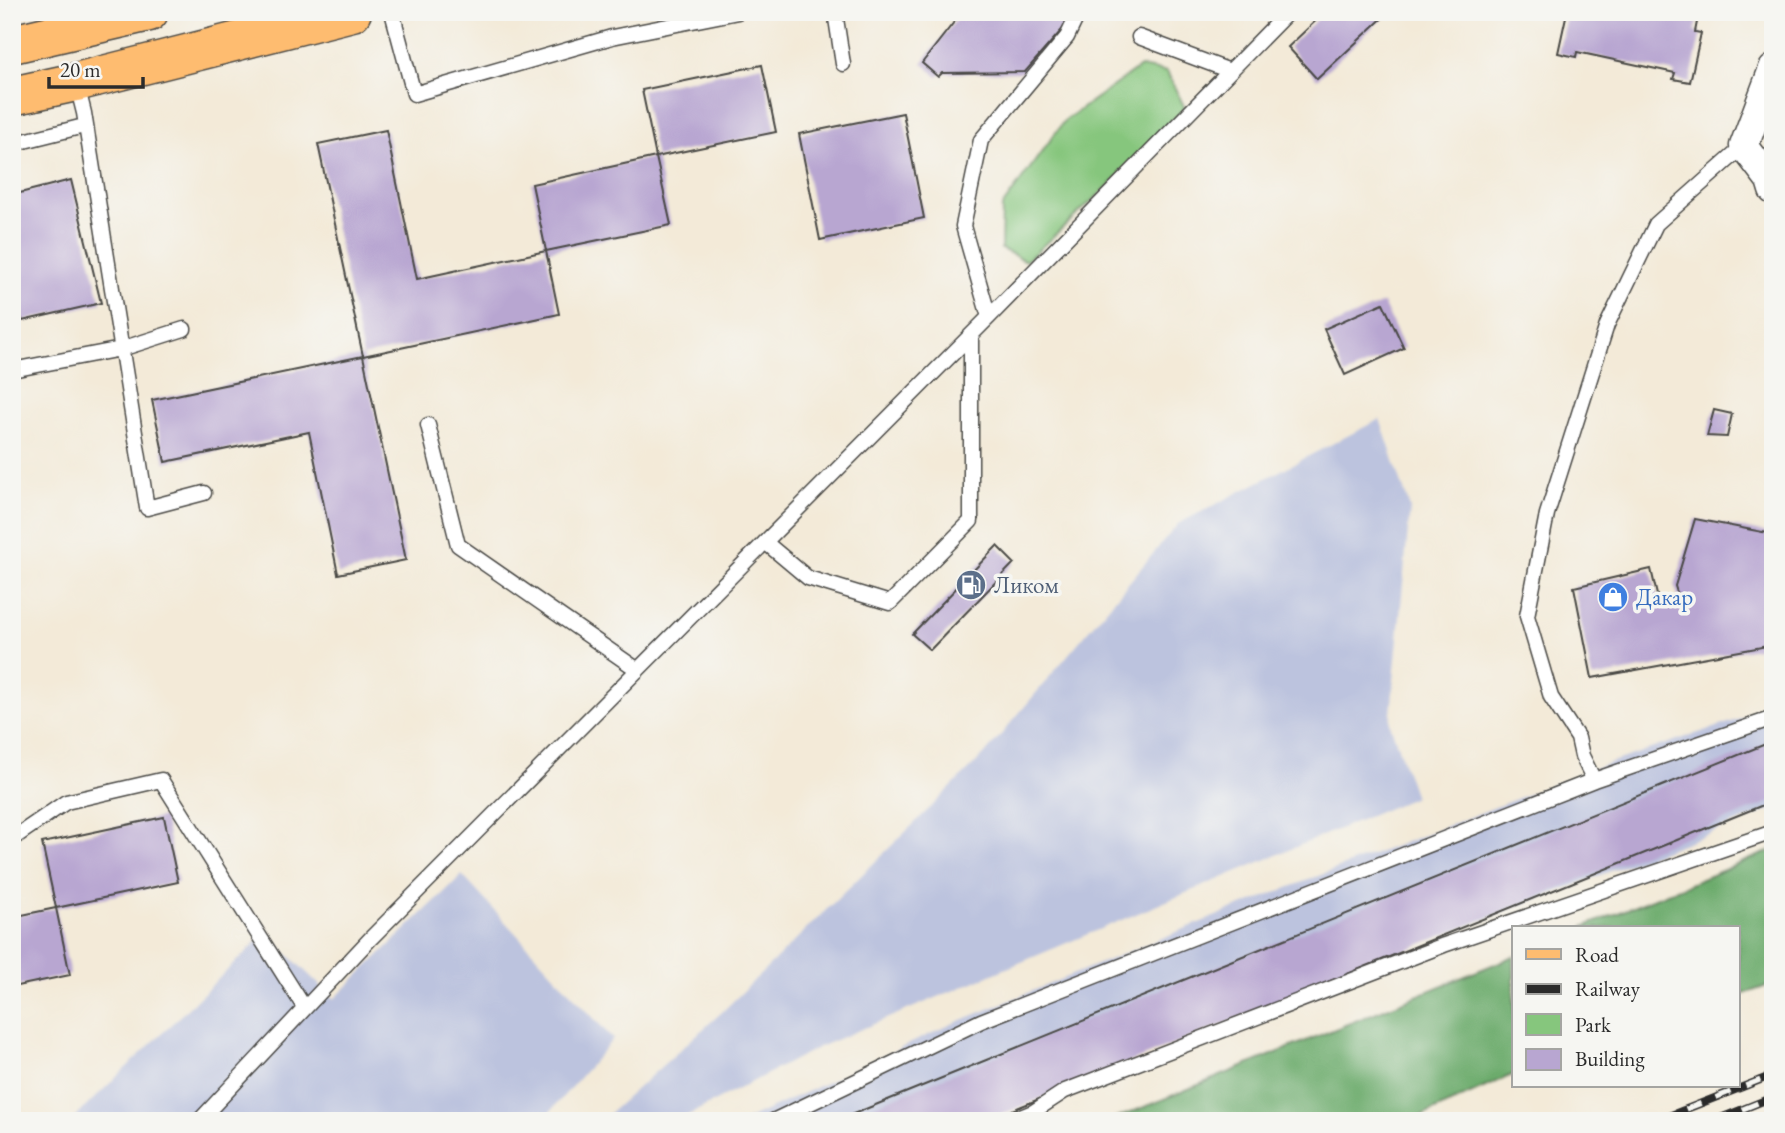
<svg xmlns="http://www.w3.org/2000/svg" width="1785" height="1133" font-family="'EB Garamond',serif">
	<rect width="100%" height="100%" fill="#f6f6f2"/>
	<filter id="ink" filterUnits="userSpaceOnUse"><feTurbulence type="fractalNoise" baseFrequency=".0143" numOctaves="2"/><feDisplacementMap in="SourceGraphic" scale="14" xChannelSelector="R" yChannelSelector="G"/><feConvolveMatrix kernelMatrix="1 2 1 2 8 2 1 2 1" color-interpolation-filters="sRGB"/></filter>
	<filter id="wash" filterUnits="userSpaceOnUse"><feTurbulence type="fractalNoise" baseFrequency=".00686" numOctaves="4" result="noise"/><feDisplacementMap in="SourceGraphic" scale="28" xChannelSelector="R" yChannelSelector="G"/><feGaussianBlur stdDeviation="1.57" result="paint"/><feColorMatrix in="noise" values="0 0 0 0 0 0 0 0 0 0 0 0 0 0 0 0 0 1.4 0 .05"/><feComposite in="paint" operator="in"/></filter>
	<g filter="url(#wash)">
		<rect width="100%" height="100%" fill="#f3ead8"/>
		<path fill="#bcc3de" d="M1380,419L1410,508L1390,724L1415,797L819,1047L677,1121H605L604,1118L721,1013L984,755L1178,524Z
			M1773,708V809L1080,1074L982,1121H744L952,1024L1226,912L1606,764Z
			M462,875L613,1039L542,1121H71L266,933L334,999Z"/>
		<path fill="#86c67d" stroke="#587854" stroke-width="2" d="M1140,67L1167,72L1185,108L1113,182L1026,261L1001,249L1002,207L1064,121Z"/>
		<path fill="#6cab6c" stroke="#4c6b4c" stroke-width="2" d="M1773,850V984L1738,996V928H1581Z
			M1514,956V1074L1411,1121H1110Z"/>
		<g id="blocks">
			<path fill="#b8a6d1" d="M962,12H979L986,17L993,12H1056L1068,23L1025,72L942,73L938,77L922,63Z
				M1325,12H1389L1317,79L1288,47Z
				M1567,12H1699L1695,32L1701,33L1690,82L1673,79L1675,73L1577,52L1576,57L1558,53Z
				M762,65L776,132L656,157L642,90Z
				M903,113L924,218L820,240L799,134Z
				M386,130L417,279L546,251L559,314L363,356L318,144Z
				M656,157L671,225L546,251L532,184Z
				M71,180L101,303L22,321L12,280V195Z
				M1383,303L1404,348L1345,375L1324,329Z
				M363,356L406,560L338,574L309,432L165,462L152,400Z
				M1714,410L1732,414L1727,437L1707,436Z
				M1695,519L1773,534V645L1592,678L1574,587L1651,569L1659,604L1680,602L1675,586Z
				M997,546L1014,563L930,650L912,634Z
				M1773,741V801L985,1121H836Z
				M164,817L178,882L56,908L42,843Z
				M56,908L70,975L12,987V917Z"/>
		</g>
	</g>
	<g filter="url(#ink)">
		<use href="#blocks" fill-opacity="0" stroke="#494845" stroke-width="2"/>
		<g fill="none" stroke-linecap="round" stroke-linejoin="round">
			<g stroke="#494845" stroke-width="17">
				<path id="service" d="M392,12L414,94L612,37L738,12
					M835,12L843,64
					M1139,37L1230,71
					M77,85L84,113L147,508L204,493
					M12,144L84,126
					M989,317L963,226L981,140L1067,37L1079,12
					M12,370L121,349L184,329
					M428,425L458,545L638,670
					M765,542L808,578L890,603L971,521V335
					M1594,780L1582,756L1578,738L1551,697L1527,616L1547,514L1607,325L1656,224L1744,146
					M12,839L66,802L161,780L304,1007
					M199,1121L371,938L989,317L1288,12
					M773,1121L981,1021L1594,780L1773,718
					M1011,1121L1033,1112L1065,1091L1444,945L1773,832"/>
			</g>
			<g stroke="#494845" stroke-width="31">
				<path id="minor" d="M1773,69L1744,146L1770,180L1773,190"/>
			</g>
			<g stroke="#494845" stroke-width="41">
				<path id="primary" d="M12,44L149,12
					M12,96L76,82L352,12"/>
			</g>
			<use href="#service" stroke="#fff" stroke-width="14"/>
			<use href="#minor" stroke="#fff" stroke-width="28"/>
			<use href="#primary" stroke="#febc70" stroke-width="38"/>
			<g stroke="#2b2b2b" stroke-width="8">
				<path id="rail" d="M1656,1121L1773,1075
					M1713,1121L1773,1097"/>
			</g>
			<use href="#rail" stroke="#f6f6f2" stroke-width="5" stroke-dasharray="16" stroke-linecap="butt"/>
		</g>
	</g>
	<defs>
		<g id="fuel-disc" transform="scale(1.575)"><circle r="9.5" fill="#5c6f8a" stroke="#f6f6f2"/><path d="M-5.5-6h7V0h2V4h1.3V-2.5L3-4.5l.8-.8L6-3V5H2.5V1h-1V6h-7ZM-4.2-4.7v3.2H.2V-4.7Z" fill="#fff"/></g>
		<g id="shop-disc" transform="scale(1.575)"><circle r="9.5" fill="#3f7fe0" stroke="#f6f6f2"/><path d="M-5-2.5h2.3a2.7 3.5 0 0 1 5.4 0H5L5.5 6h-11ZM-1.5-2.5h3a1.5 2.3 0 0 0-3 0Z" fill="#fff"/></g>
	</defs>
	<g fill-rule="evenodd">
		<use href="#fuel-disc" x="971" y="585"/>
		<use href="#shop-disc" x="1613" y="597"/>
	</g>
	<g text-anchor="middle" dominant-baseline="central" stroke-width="7" stroke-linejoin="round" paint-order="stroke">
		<g font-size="23" fill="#4e5e75" stroke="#f6f6f2" text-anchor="start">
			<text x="994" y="585">Ликом</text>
		</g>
		<g font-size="23" fill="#366cbe" stroke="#f6f6f2" text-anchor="start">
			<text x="1636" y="597">Дакар</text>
		</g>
	</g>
	<rect width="1785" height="1133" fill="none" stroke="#f6f6f2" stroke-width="42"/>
	<rect x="1512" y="926" width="228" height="161" fill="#f6f6f2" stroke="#a5a5a2" stroke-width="2"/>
	<rect x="1526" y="949" width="35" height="10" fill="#febc70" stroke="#a5a5a2" stroke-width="2"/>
	<text x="1575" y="962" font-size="21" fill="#2b2b2b">Road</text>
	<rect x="1526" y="984" width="35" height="10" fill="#2b2b2b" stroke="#a5a5a2" stroke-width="2"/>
	<text x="1575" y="996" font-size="21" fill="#2b2b2b">Railway</text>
	<rect x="1526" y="1014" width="35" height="21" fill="#86c67d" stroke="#a5a5a2" stroke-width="2"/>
	<text x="1575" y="1032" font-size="21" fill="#2b2b2b">Park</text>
	<rect x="1526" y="1049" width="35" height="21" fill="#b8a6d1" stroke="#a5a5a2" stroke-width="2"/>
	<text x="1575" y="1066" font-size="21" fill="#2b2b2b">Building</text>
	<path d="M49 77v10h94v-10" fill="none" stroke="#2b2b2b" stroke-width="3.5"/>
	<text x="60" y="77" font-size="21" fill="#2b2b2b" stroke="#f6f6f2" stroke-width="5" paint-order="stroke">20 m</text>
</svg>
